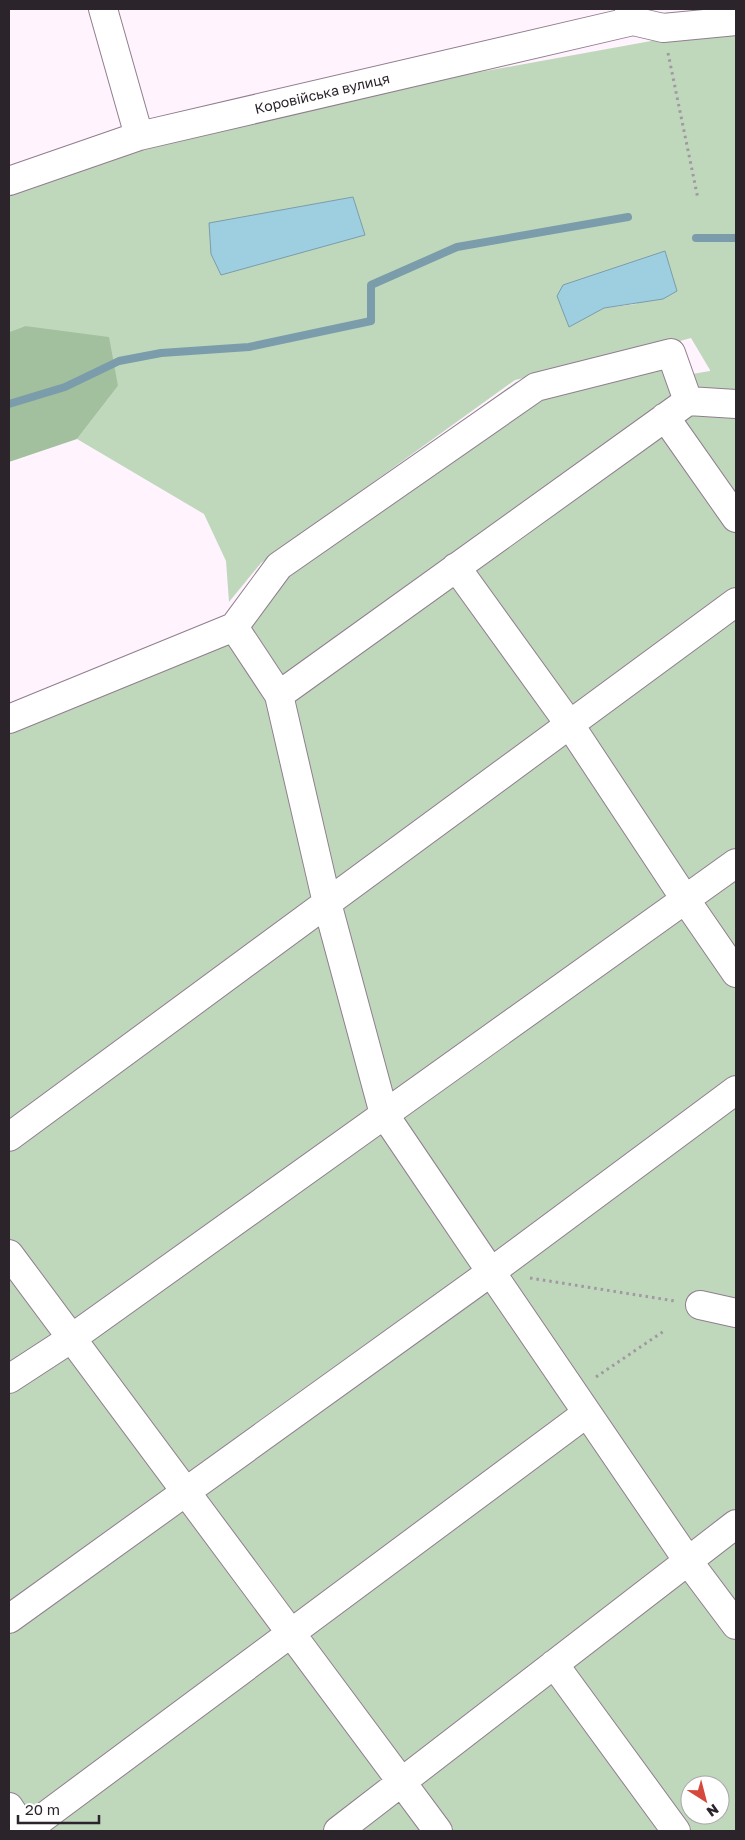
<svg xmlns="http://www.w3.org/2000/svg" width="745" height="1840" font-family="'Golos Text',sans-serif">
	<rect width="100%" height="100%" fill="#fff3fe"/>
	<path fill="#bfd8bc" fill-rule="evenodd" d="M736,19V1831H9V703L222,623L263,565L516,382L563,369L515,380L261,563L229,602L226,561L204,514L77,439L118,386L25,326L9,332V181L160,130L684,35ZM665,251L636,304L604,308L616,269ZM691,338L710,370V371L692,374L680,341ZM690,1785H720V1815H690Z"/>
	<path fill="#a2c09e" d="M25,326L109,337L118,386L77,439L9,462V332Z"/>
	<path fill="#9dcfe1" stroke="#7b9caa" d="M353,197L365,235L221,275L211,254L209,223Z
		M665,251L677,291L663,299L604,308L569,327L557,296L563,285Z"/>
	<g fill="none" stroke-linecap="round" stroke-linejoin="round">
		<path stroke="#7b9caa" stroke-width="8" d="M696,238H736
			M9,404L65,387L119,361L161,353L249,347L371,321V285L457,247L628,217"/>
		<g stroke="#907e8e" stroke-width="30">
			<path id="minor" d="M103,9L139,136L633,21
				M629,9L633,21L663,28L736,21
				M9,181L139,136
				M665,417L736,518
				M456,567L570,725L685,899L736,973
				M279,695L688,401
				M9,719L234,627L279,566L536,387L671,353L688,401L736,404
				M736,1090L491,1272L688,1561L736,1625
				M9,1137L736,602
				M9,1254L438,1831
				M700,1305L736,1313
				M9,1379L72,1338L736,863
				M9,1619L491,1272L384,1114L327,903L279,695L234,627
				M554,1664L676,1831
				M9,1807L25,1831
				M25,1831L587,1413
				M338,1831L736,1524"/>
		</g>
		<path stroke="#a198a1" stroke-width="3" stroke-dasharray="2.5 4" stroke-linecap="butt" d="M668,53L698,199
			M530,1278L675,1301
			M596,1377L664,1331"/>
		<use href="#minor" stroke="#fff" stroke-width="28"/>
	</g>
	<g text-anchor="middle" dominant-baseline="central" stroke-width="5" stroke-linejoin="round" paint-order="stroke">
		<g font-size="14" fill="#2b242b" stroke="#fff">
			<text transform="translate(322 93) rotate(-13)">Коровійська вулиця</text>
		</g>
	</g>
	<rect width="745" height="1840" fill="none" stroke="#2b242b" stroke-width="20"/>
	<g transform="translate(705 1800) rotate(144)"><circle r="24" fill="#ffffff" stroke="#aaa7aa"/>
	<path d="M0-4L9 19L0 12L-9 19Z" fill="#d6483b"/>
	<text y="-8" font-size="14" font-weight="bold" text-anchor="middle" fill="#2b242b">N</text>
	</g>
	<path d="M18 1815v8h81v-8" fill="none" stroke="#2b242b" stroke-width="2.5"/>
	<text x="25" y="1815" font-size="15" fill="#2b242b" stroke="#ffffff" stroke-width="4" paint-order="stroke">20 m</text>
</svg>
